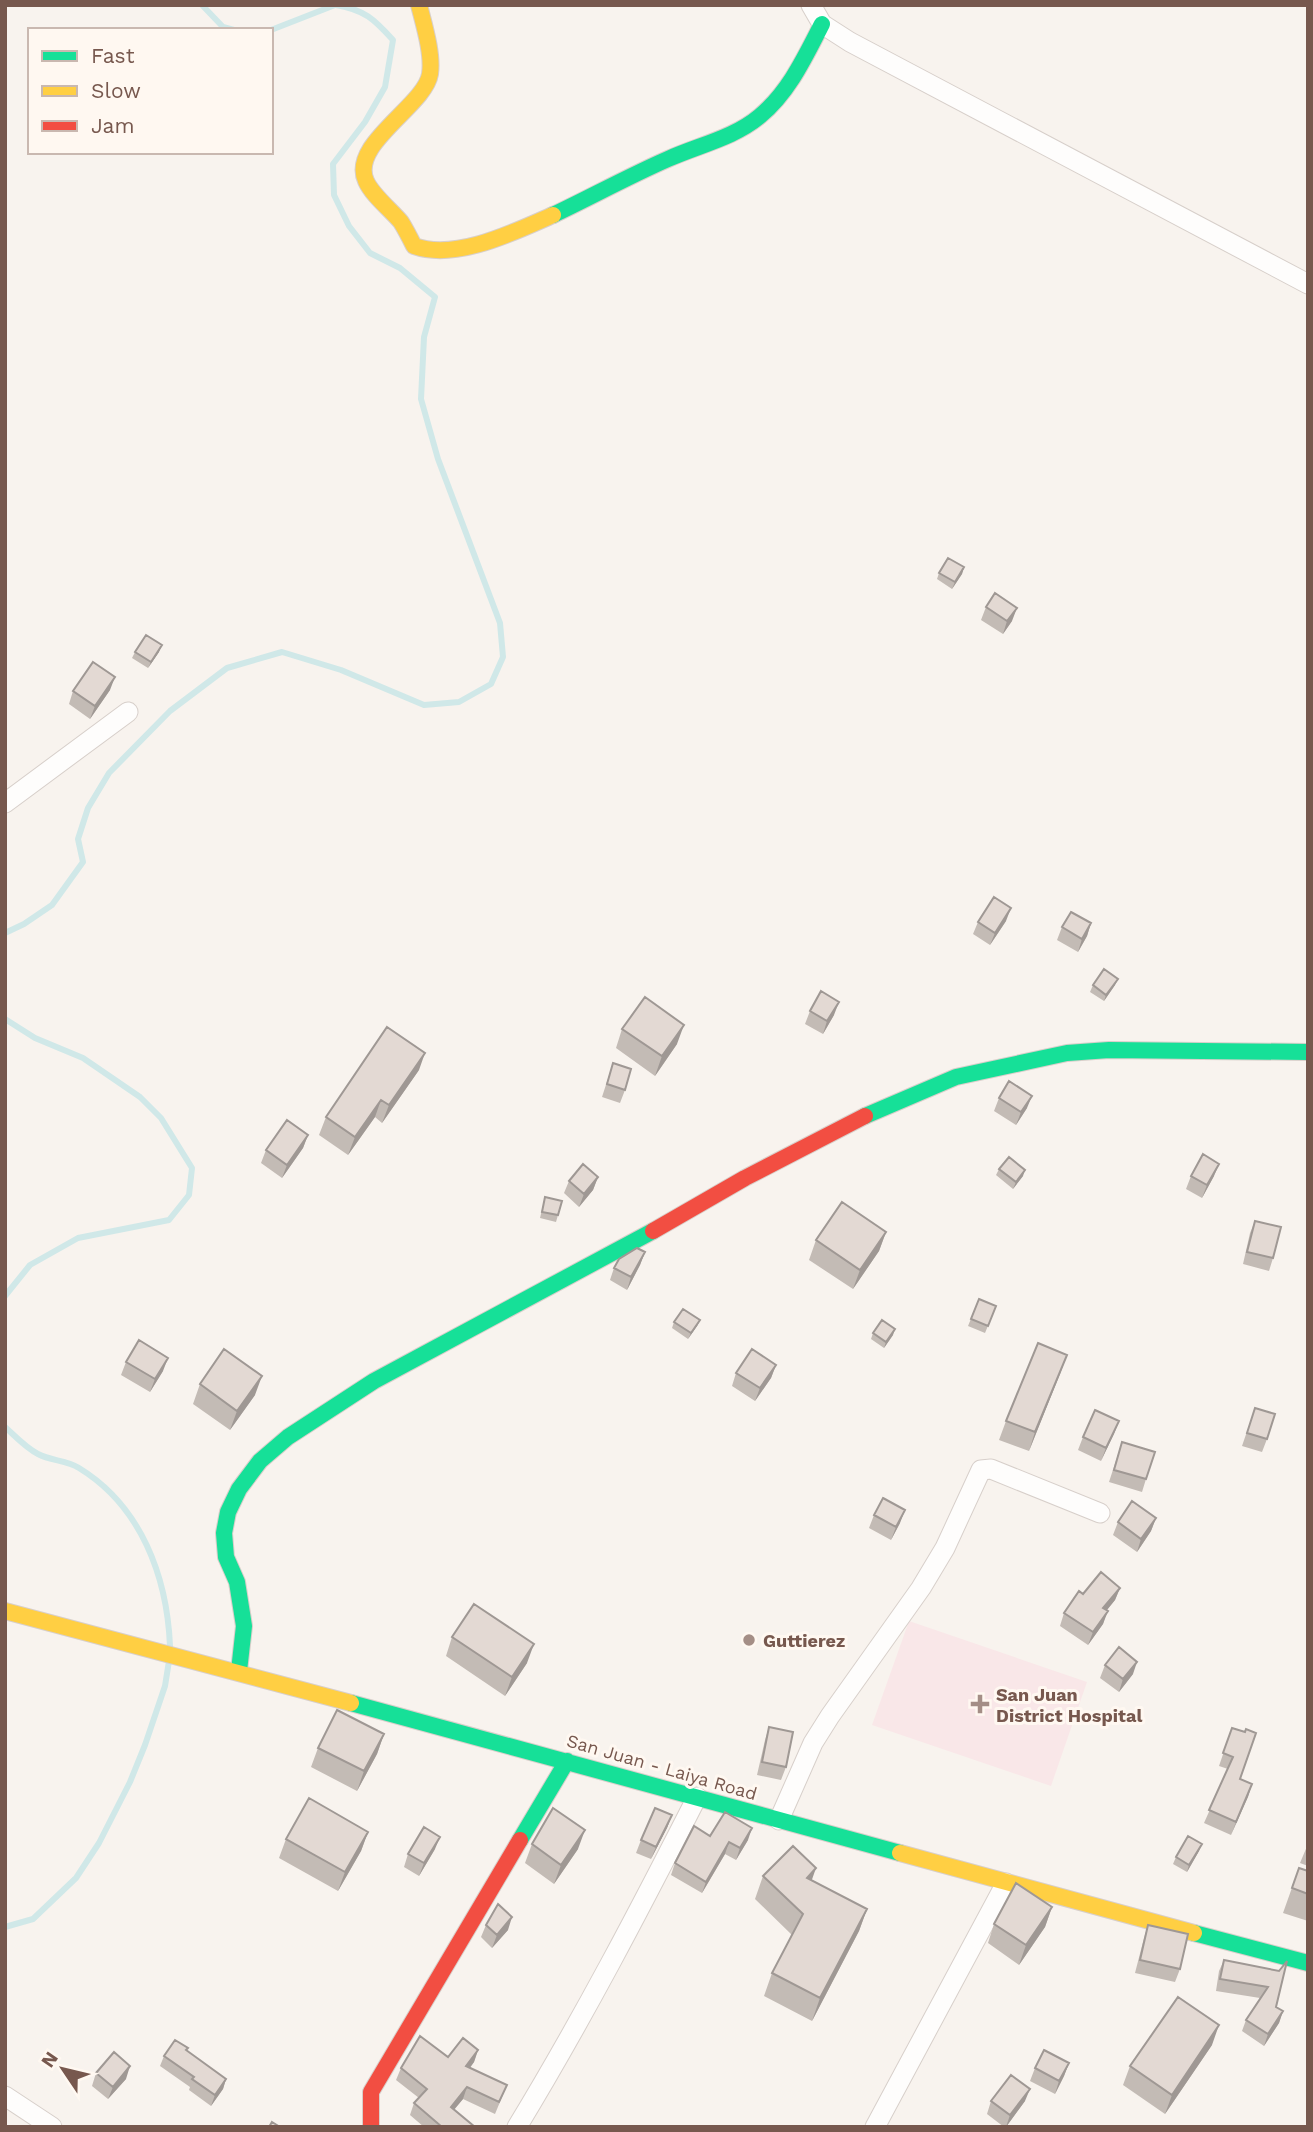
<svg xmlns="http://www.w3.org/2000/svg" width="1313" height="2132" font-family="'Work Sans',sans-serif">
	<rect width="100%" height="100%" fill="#f8f3ee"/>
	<path fill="#f9e7e8" d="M909,1621L1087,1682L1051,1786L872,1725Z"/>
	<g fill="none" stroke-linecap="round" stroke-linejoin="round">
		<path stroke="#d0e8e8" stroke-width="6" d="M202,5L223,27L234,30
			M271,30L335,5
			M5,933L24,924L52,905L83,862L78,839L88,808L109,773L170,711L227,668L282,652L341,670L424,705L459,702L491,684L503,657L500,623L438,459L421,399L424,337L435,297L400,268L370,253L349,226L334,195L333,164L365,122L385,87L393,40C374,19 365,10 336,5
			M5,1019L35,1038L83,1058L140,1097L161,1118L192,1168L189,1195L169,1220L78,1238L30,1265L5,1296
			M5,1427C15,1436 26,1448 38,1454C51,1461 67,1460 79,1468C141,1506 167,1576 170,1646
			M5,1927L33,1919L76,1878L99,1843L130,1782L145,1745L165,1686L169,1661"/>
		<g stroke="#d7cfca" stroke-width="21">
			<path id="street" d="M811,5L822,24L850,42L1308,284
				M5,803L128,712
				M779,1820L813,1743L830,1716L921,1588L945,1548L981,1470L991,1469L1100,1513
				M5,2096L52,2127
				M517,2127C582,2020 640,1909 697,1797
				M875,2127L1006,1883"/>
		</g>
		<g stroke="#d8cfca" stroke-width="18">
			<path id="fast" d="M553,215C591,197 629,176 668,159C699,145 734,138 760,116C789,92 805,57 822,24
				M865,1116L956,1077L1067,1053L1109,1050L1308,1052
				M239,1671L244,1626L237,1582L226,1557L224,1533L228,1512L239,1489L260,1461L288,1437L374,1381L653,1231
				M351,1703L900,1853
				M520,1840L567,1761
				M1194,1933L1308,1963"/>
		</g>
		<g stroke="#d8cfca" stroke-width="18">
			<path id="slow" d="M419,5C424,25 433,54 430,74C425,106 349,144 366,181C372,195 391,210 401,222C406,230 410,238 414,246C456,261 514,232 553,215
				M5,1611L351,1703
				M900,1853L1194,1933"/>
		</g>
		<g stroke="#d8cfca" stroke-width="18">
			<path id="jam" d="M653,1231L745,1178L865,1116
				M371,2127V2092L520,1840"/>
		</g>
		<use href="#street" stroke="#fefdfc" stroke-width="19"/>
		<use href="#fast" stroke="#16e098" stroke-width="16"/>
		<use href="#slow" stroke="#ffcf43" stroke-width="16"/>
		<use href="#jam" stroke="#f24e42" stroke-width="16"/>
	</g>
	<path fill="#c3bbb5" d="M964,567L962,574L952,589L937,579L939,573Z
		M986,607L1012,621L1003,634L981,620Z
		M135,652H159L148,668L132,658Z
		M110,690L90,719L69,704L73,691Z
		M1006,921L990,945L973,934L978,922Z
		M1091,923L1087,936L1078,952L1057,940L1062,927Z
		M1093,985H1115L1104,1001L1090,992Z
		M810,1011L834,1015L823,1034L805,1024Z
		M622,1029L677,1044L655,1076L616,1048Z
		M613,1063L625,1090L620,1103L602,1097Z
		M419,1070L382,1123L375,1117L348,1155L319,1135L326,1117Z
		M999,1098L1027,1108L1016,1125L994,1111Z
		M308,1135L303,1148L282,1178L261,1163L266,1150Z
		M999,1169L1023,1176L1013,1189L996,1175Z
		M1191,1176H1214L1202,1198L1186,1189Z
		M598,1177L593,1190L579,1207L564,1193L569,1181Z
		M545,1197L558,1215L556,1222L540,1218Z
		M1255,1221L1273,1258L1269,1271L1243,1264L1250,1233Z
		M886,1232L879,1251L853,1289L809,1260L816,1240Z
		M645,1252L640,1265L627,1290L610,1280L614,1268Z
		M979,1299L996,1306L985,1333L968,1326Z
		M700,1320L697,1326L688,1339L672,1328L674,1322Z
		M873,1333L893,1335L884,1348L871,1339Z
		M1067,1355L1029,1451L999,1440L1006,1421Z
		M126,1362L163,1371L150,1392L121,1375Z
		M776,1365L771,1378L755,1401L732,1386L736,1373Z
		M200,1384L255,1395L230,1430L193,1404Z
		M1255,1408L1267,1439L1262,1452L1242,1446Z
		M1119,1421L1101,1461L1078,1450L1083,1437Z
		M1122,1442L1146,1479L1142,1492L1109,1482Z
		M874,1515L900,1523L891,1540L869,1528Z
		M1156,1518L1151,1531L1137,1552L1113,1535L1118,1522Z
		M1120,1588L1115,1600L1107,1610L1103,1624L1088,1645L1060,1626L1064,1613L1083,1594Z
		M452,1637L527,1663L505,1696L446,1656Z
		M1105,1665L1133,1674L1119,1692L1100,1678Z
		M769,1727L786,1767L781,1780L757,1775L765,1740Z
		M1232,1728L1240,1779L1252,1784L1231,1835L1204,1823L1228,1769L1219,1766Z
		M384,1734L377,1754L357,1791L311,1767L318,1748Z
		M672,1815L667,1828L651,1859L636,1853L641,1840Z
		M368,1832L361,1851L338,1891L279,1858L286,1839Z
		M710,1836L748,1840L736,1860L725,1854L702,1893L671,1875L675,1863Z
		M532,1844L578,1849L554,1884L525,1863Z
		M1308,1844V1866L1300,1863Z
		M435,1849L419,1876L404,1867L408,1854Z
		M1199,1851L1187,1872L1173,1864L1176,1857Z
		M1299,1868L1308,1871V1921L1283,1913Z
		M763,1876L812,1880L867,1909L859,1931L812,2021L764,1996L772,1973L792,1935L755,1899Z
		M1052,1907L1045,1927L1019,1965L988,1943L994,1924Z
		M486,1925L508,1930L492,1948L481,1937Z
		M1148,1925L1180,1969L1175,1982L1135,1973L1144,1938Z
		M1224,1960L1279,1971L1276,2007L1283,2011L1279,2023L1264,2046L1242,2031L1246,2020L1260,1998L1216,1991L1219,1971Z
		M1212,2045L1165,2114L1123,2085L1130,2066Z
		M478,2050L474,2062L470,2068L507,2085L495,2114L463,2099L454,2110L475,2127H424L410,2115L414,2103L419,2098L396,2080L401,2068Z
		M187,2051L226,2079L223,2089L211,2106L189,2090L190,2087L160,2066L164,2056Z
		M1069,2063L1064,2076L1055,2094L1030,2081L1035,2068Z
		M96,2073L126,2079L108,2099L92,2086Z
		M991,2101H1025L1006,2127H1004L987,2114Z"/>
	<path fill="#9f9894" d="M964,567L962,574L952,589L955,582Z
		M1017,608L1012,621L1003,634L1007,621Z
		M162,645L159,652L148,668L151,662Z
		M115,677L110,690L90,719L95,706Z
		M1011,908L1006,921L990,945L995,933Z
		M1091,923L1087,936L1078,952L1082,939Z
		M1118,979L1115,985L1104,1001L1106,995Z
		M839,1002L834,1015L823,1034L827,1021Z
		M684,1025L677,1044L655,1076L662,1056Z
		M425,1053L419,1070L382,1123L389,1105Z
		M1032,1096L1027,1108L1016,1125L1021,1112Z
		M381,1100L375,1117L348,1155L355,1137Z
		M308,1135L303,1148L282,1178L287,1165Z
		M1219,1164L1214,1176L1202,1198L1207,1185Z
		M1025,1170L1023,1176L1013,1189L1016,1182Z
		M598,1177L593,1190L579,1207L584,1194Z
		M886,1232L879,1251L853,1289L860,1270Z
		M645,1252L640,1265L627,1290L631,1277Z
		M700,1320L697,1326L688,1339L691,1333Z
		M895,1329L893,1335L884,1348L886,1342Z
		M1067,1355L1060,1374L1029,1451L1035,1432Z
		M168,1358L163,1371L150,1392L155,1379Z
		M776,1365L771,1378L755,1401L760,1388Z
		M262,1376L255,1395L230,1430L237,1411Z
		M1119,1421L1114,1434L1101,1461L1106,1448Z
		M905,1510L900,1523L891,1540L896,1527Z
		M1156,1518L1151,1531L1137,1552L1141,1539Z
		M1120,1588L1115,1600L1098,1621L1103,1608Z
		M1108,1611L1103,1624L1088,1645L1093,1632Z
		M534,1644L527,1663L505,1696L512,1677Z
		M1137,1662L1133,1674L1119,1692L1123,1679Z
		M384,1734L377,1754L357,1791L364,1771Z
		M1252,1784L1248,1797L1231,1835L1236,1822Z
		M672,1815L667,1828L651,1859L656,1847Z
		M752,1828L748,1840L736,1860L740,1848Z
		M585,1830L578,1849L554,1884L561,1865Z
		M368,1832L361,1851L338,1891L345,1872Z
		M440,1837L435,1849L419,1876L424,1863Z
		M729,1842L725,1854L702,1893L706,1882Z
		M1202,1844L1199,1851L1187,1872L1189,1865Z
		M816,1868L808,1891L807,1878Z
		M1052,1907L1045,1927L1019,1965L1026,1945Z
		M867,1909L859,1931L812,2021L820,1998Z
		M512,1917L508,1930L492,1948L497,1935Z
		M1283,2011L1279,2023L1264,2046L1268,2034Z
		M1219,2025L1212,2045L1165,2114L1172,2095Z
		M478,2050L474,2062L462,2078L466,2066Z
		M1069,2063L1064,2076L1055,2094L1059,2081Z
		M130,2066L126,2079L108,2099L113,2087Z
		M226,2079L223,2089L211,2106L215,2095Z
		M467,2087L463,2099L446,2119L451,2107Z
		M1030,2089L1025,2101L1006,2127L1010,2115Z"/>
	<path fill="#e3d9d3" stroke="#9f9894" stroke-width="2" d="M948,558L964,567L955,582L939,573Z
		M995,593L1017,608L1007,621L986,607Z
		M146,635L162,645L151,662L135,652Z
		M93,662L115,677L95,706L73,691Z
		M994,897L1011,908L995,933L978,922Z
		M1071,912L1091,923L1082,939L1062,927Z
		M1104,969L1118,979L1106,995L1093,985Z
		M821,991L839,1002L827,1021L810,1011Z
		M645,997L684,1025L662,1056L622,1029Z
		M387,1027L425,1053L389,1105L381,1100L355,1137L326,1117Z
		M613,1063L631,1069L625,1090L607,1084Z
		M1009,1081L1032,1096L1021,1112L999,1098Z
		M287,1120L308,1135L287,1165L266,1150Z
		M1203,1154L1219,1164L1207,1185L1191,1176Z
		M1009,1157L1025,1170L1016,1182L999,1169Z
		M583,1164L598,1177L584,1194L569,1181Z
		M545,1197L562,1201L558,1215L542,1212Z
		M842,1202L886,1232L860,1270L816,1240Z
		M1255,1221L1281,1227L1273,1258L1247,1252Z
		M637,1248L645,1252L631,1277L614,1268L619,1259Z
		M979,1299L996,1306L988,1326L971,1319Z
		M683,1309L700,1320L691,1333L674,1322Z
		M882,1320L895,1329L886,1342L873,1333Z
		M139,1340L168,1358L155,1379L126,1362Z
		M1038,1343L1067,1355L1035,1432L1006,1421Z
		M224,1349L262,1376L237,1411L200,1384Z
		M752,1349L776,1365L760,1388L736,1373Z
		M1255,1408L1275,1414L1267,1439L1247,1433Z
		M1095,1410L1119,1421L1106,1448L1083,1437Z
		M1122,1442L1155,1452L1146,1479L1114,1470Z
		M883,1498L905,1510L896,1527L874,1515Z
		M1132,1501L1156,1518L1141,1539L1118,1522Z
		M1101,1572L1120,1588L1103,1608L1108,1611L1093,1632L1064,1613L1079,1591L1083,1594Z
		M474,1604L534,1644L512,1677L452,1637Z
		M1119,1647L1137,1662L1123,1679L1105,1665Z
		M337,1710L384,1734L364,1771L318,1748Z
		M769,1727L793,1732L786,1767L762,1762Z
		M1232,1728L1245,1732L1246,1729L1256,1733L1240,1779L1252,1784L1236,1822L1209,1810L1233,1757L1223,1753Z
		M309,1798L368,1832L345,1872L286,1839Z
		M553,1808L585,1830L561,1865L532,1844Z
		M655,1808L672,1815L656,1847L641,1840Z
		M725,1812L752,1828L740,1848L729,1842L706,1882L675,1863L694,1826L710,1836Z
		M424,1827L440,1837L424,1863L408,1854Z
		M1188,1836L1202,1844L1189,1865L1176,1857Z
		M793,1846L816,1868L807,1878L867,1909L820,1998L772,1973L803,1914L763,1876Z
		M1299,1868L1308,1871V1894L1292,1888Z
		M1016,1883L1052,1907L1026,1945L994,1924Z
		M498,1904L512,1917L497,1935L486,1925Z
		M1148,1925L1188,1934L1180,1969L1140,1960Z
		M1224,1960L1279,1971L1287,1961L1276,2007L1283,2011L1268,2034L1246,2020L1268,1987L1220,1979Z
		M1178,1997L1219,2025L1172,2095L1130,2066Z
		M420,2036L448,2057L463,2038L478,2050L466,2066L507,2085L499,2102L467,2087L451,2107L475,2127H442L414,2103L427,2089L401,2068Z
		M175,2040L188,2048L186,2050L226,2079L215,2095L192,2079L194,2077L164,2056Z
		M1044,2050L1069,2063L1059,2081L1035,2068Z
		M114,2052L130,2066L113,2087L96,2073Z
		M1011,2075L1030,2089L1010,2115L991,2101Z
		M272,2122L280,2127H269Z"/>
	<g fill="#a48e86" stroke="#fff8f1" stroke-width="2.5">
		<circle cx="749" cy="1640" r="7"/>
		<path d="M976.5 1693.5h7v7h7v7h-7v7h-7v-7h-7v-7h7z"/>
	</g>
	<g text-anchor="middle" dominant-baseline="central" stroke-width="6" stroke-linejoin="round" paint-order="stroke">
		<g font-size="18" font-weight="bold" fill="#77584e" stroke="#fff8f1" text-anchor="start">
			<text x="763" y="1640">Guttierez</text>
			<text x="996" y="1694">San Juan<tspan x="996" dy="21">District Hospital</tspan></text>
		</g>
		<g font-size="18" fill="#77584e" stroke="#fff8f1">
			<text transform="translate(662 1767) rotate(16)">San Juan - Laiya Road</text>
		</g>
	</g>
	<rect width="1313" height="2132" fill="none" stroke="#77584e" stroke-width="14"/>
	<rect x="28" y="28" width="245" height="126" fill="#fff8f1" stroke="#c9b8b0" stroke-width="2"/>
	<rect x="42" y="51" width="35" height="10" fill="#16e098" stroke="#c9b8b0" stroke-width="2"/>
	<text x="91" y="63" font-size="21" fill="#77584e">Fast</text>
	<rect x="42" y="86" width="35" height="10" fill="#ffcf43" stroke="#c9b8b0" stroke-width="2"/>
	<text x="91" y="98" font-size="21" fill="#77584e">Slow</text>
	<rect x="42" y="121" width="35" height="10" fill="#f24e42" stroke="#c9b8b0" stroke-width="2"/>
	<text x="91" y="133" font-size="21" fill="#77584e">Jam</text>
	<g transform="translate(63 2069) rotate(305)" stroke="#fff8f1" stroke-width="5" paint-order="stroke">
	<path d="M0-5L12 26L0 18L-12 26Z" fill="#77584e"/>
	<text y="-10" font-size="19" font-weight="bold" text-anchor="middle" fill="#77584e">N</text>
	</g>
</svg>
